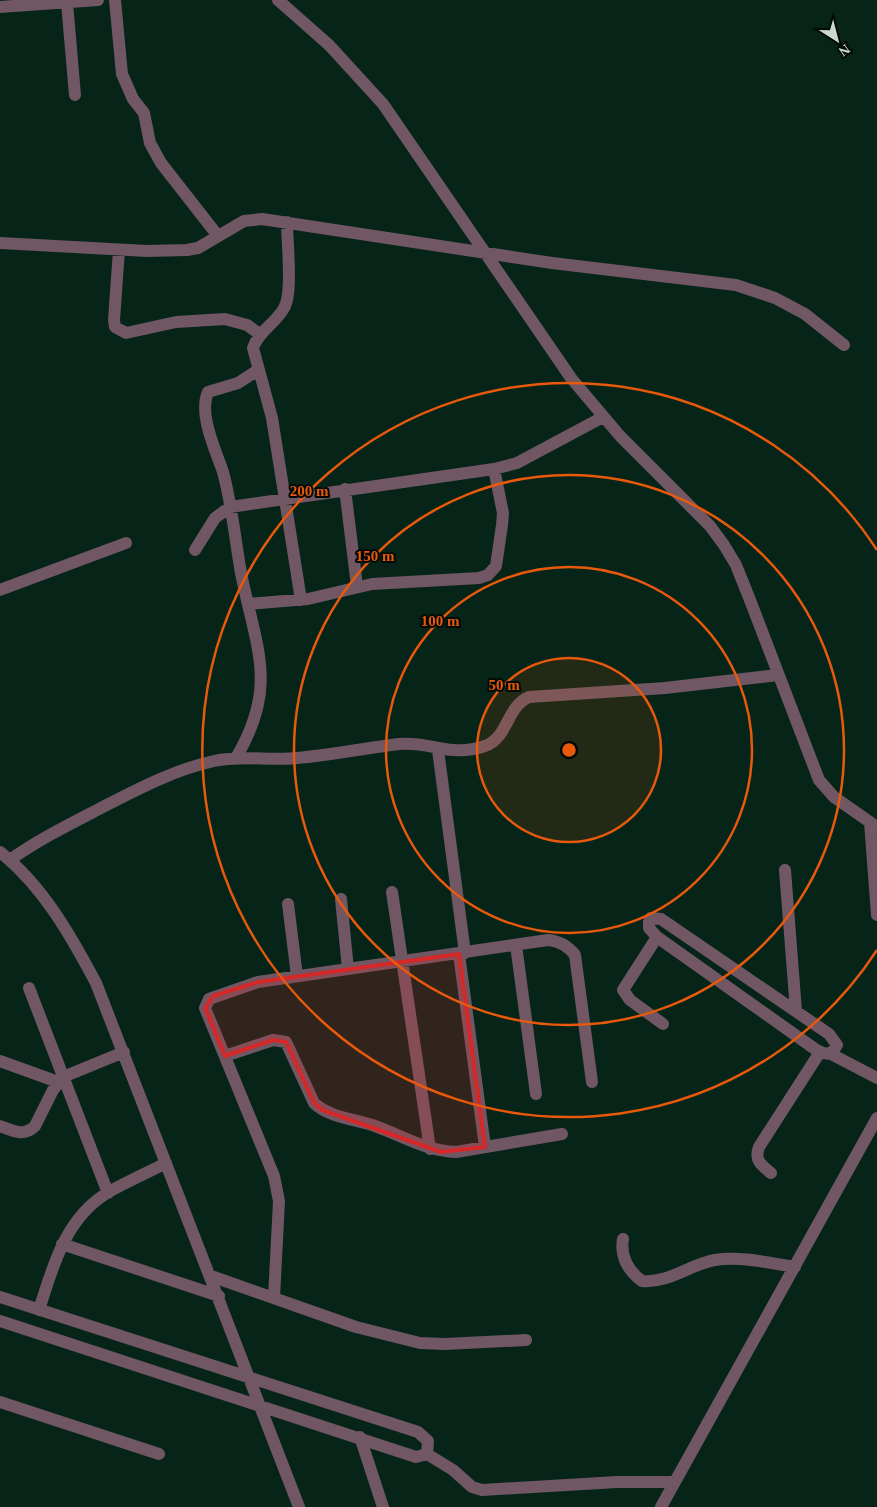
<svg xmlns="http://www.w3.org/2000/svg" width="877" height="1507" font-family="Georgia,serif">
	<rect width="100%" height="100%" fill="#072419"/>
	<g fill="none" stroke-linecap="round" stroke-linejoin="round">
		<path stroke="#705763" stroke-width="12" d="M115,0L122,74L133,99L144,113L150,143L161,163L218,236
			M278,0L329,45L383,104L571,378L620,436L710,526L724,545L736,565L750,600L819,780L834,797L877,827
			M67,3L75,95
			M0,7L98,0
			M287,222C287,242 293,294 284,308C276,323 258,332 253,348L272,418L301,600
			M0,243L147,251L187,250L198,248L244,221L262,219L552,263L736,285L775,298L805,314L844,345
			M119,250L114,320L115,327L126,333L176,322L225,319L247,325L261,335
			M345,489L357,586
			M195,550L215,518L230,507L494,469L517,463L603,417
			M0,590L126,543
			M248,604L308,599L372,584L479,578L488,575L496,566L502,525L503,513L494,469
			M438,750L465,953
			M236,758C279,685 256,649 241,573C235,539 232,505 223,472C216,451 198,414 208,392L238,383L258,370
			M870,822L877,915
			M0,852C43,886 71,936 96,983L299,1507
			M10,860C38,840 68,825 99,809C136,790 173,770 214,761C242,755 270,761 297,758C331,755 365,748 399,744C432,741 449,758 485,746C509,737 506,707 529,697L665,688L778,675
			M785,870L796,1011
			M392,892L430,1149
			M341,899L348,969
			M288,904L297,976
			M657,937L623,990L630,1000L663,1024
			M516,945L536,1094
			M459,954L485,1147
			M29,988L108,1193
			M831,1054L837,1045L829,1034L661,919L651,918L649,922V928L657,937L815,1049L823,1053L831,1054L877,1078
			M225,1056L273,1040L286,1042L314,1103C330,1118 355,1119 375,1126C403,1136 426,1151 456,1152L562,1134
			M0,1061L58,1082
			M0,1126C13,1131 24,1137 35,1126L53,1090L63,1077L124,1052
			M771,1173C761,1165 754,1160 759,1147L820,1052
			M623,1239C620,1256 628,1271 642,1281C667,1284 691,1264 715,1260C741,1256 769,1263 795,1267
			M62,1244L219,1296
			M211,1276L356,1327L420,1343L445,1344L526,1340
			M0,1297L418,1432L428,1441L427,1454L416,1457L0,1321
			M274,1298L279,1201L274,1176L205,1008L209,999L258,982L548,940C560,941 568,946 575,955L592,1082
			M39,1310C53,1266 65,1219 107,1193C126,1182 147,1173 166,1163
			M0,1402L159,1454
			M360,1437L383,1507
			M427,1454L453,1470L472,1487L482,1490L617,1482H675
			M661,1507L877,1118"/>
	</g>
	<path fill="#d62828" fill-opacity="0.2" stroke="#d62828" stroke-width="4" stroke-linejoin="round" d="M459,954L485,1147L441,1152L322,1110L314,1103L286,1042L273,1040L225,1056L205,1008L213,996L258,982Z"/>
	<circle cx="569" cy="750" r="92" fill="#e8590c" fill-opacity=".12"/>
	<g fill="none" stroke="#e8590c" stroke-width="2.5">
		<circle cx="569" cy="750" r="92"/>
		<circle cx="569" cy="750" r="183"/>
		<circle cx="569" cy="750" r="275"/>
		<path d="M877 950A367 367 0 1 1 877 550"/>
	</g>
	<circle cx="569" cy="750" r="8" fill="#e8590c" stroke="#020a06" stroke-width="2.5"/>
	<g font-size="15" text-anchor="middle" font-weight="bold" fill="#e8590c" stroke="#020a06" stroke-width="4" stroke-linejoin="round" paint-order="stroke">
		<text x="309" y="496">200 m</text>
		<text x="375" y="561">150 m</text>
		<text x="440" y="626">100 m</text>
		<text x="504" y="690">50 m</text>
	</g>
	<g transform="translate(837 40) rotate(144)" stroke="#020a06" stroke-width="4" paint-order="stroke">
	<path d="M0-4L9 19L0 12L-9 19Z" fill="#c9d9d1"/>
	<text y="-8" font-size="14" font-weight="bold" text-anchor="middle" fill="#c9d9d1">N</text>
	</g>
</svg>
